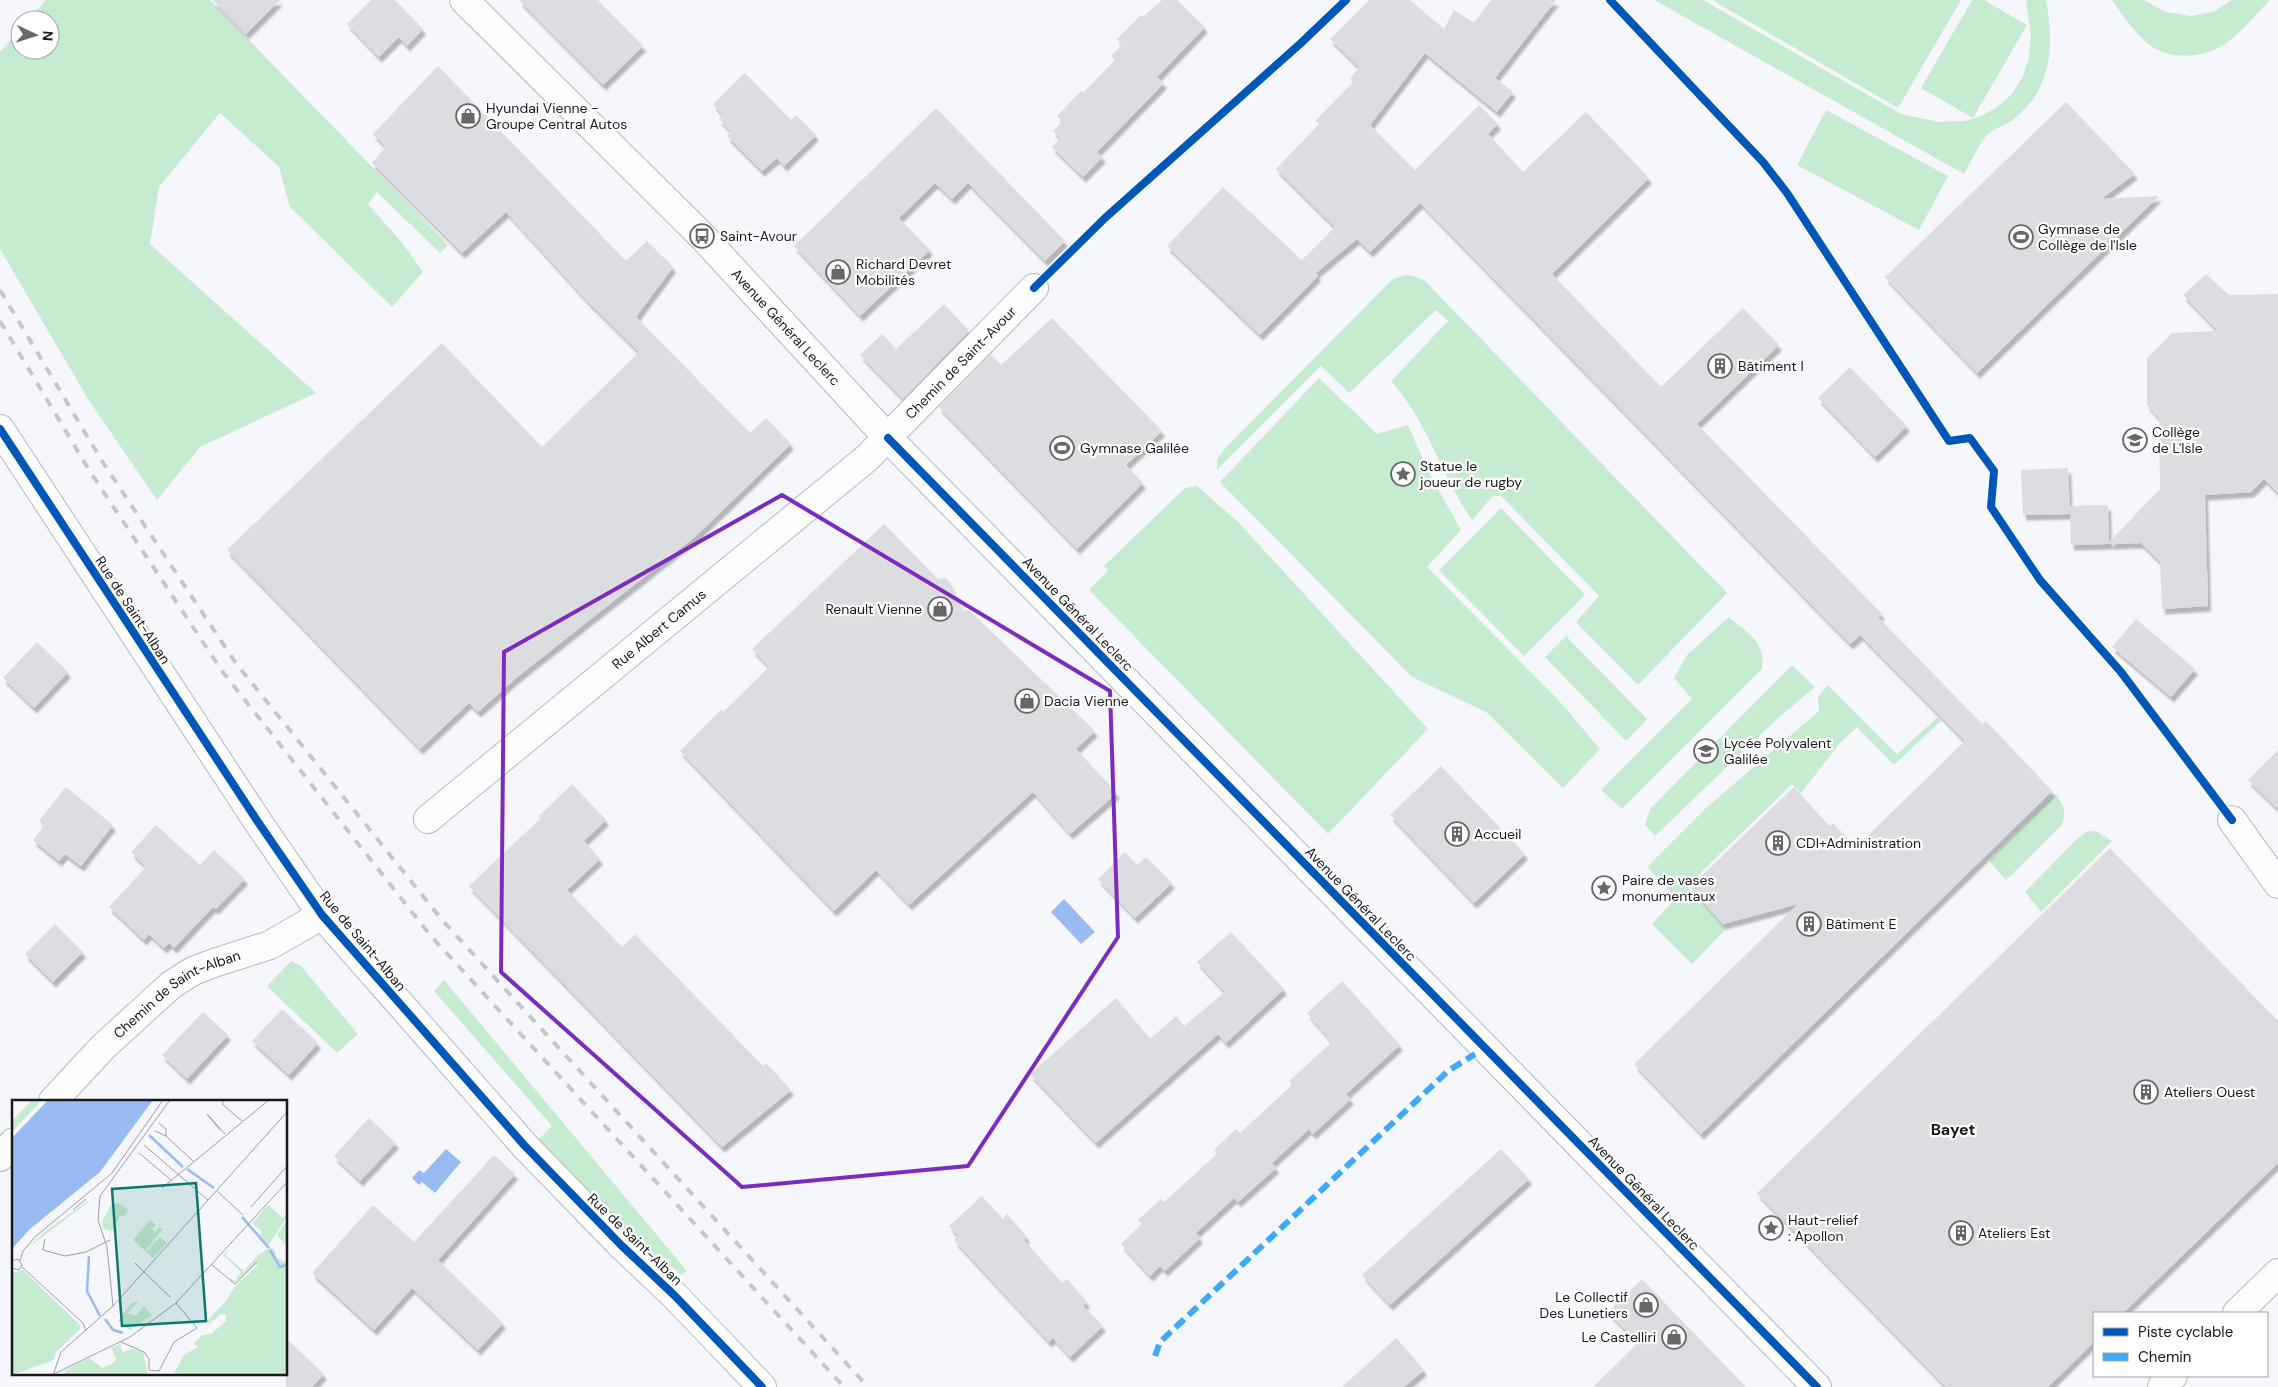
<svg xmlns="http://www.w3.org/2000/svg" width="2278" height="1387" font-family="'DM Sans',sans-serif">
	<defs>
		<filter id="shadow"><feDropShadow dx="3" dy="5.5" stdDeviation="1" flood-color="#0004"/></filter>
	</defs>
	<rect width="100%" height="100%" fill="#f6f7fc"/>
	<path fill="#c7ebd0" d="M46,0H210L448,245L440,253L377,192L368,204L403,244L423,272L392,307L290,207L279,167L220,113L159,187L150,244L316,393L200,447L157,500L88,399L0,249V52L20,29V50H50V20H28Z
		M1654,0H1703L1901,114L1939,122L1965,121L1981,116L1997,107L2011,95L2022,78L2029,58L2031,36L2026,0H2046C2054,45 2053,88 2014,119C2006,125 1992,129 1985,137C1977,148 1971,162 1964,174Z
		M1712,0H1961L1898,108Z
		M1972,0H1984L2027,25L1973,118L1921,88Z
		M2112,0H2144L2166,12L2191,16L2213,12L2232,0H2270C2257,13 2244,30 2229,41C2207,59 2168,62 2146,42C2133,30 2122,15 2112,0Z
		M1826,110L1948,176L1919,230L1797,165Z
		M1405,275L1414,276L1424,280L1727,593L1638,685L1576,622L1599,596L1501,496H1493L1472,520C1440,474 1430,425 1391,381L1448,321L1436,310L1349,393L1321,366L1217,470V459L1226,447L1393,279Z
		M1319,378L1377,434L1408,425L1428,471L1461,530L1427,567L1561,703L1600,749L1563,788L1486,712L1412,677L1220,482Z
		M1197,486L1238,522L1428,729L1328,834L1089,590L1108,570L1104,566L1185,488Z
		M1501,508L1585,595L1524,656L1439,570Z
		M1729,617C1748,634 1766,641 1762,669L1622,809L1601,790L1692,699L1674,678L1687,655Z
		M1566,636L1647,719L1626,741L1545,657Z
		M1792,665L1815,687L1777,719L1655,836L1645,825L1650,809Z
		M1828,685L1897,754L1938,717L1941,721L1894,765L1857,727L1840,743L1801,793L1792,784L1687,886L1726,929L1692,964L1652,924L1676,898L1647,867L1706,808L1819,711L1818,697Z
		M2055,794C2065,806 2066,811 2062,825L2006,880L1989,861Z
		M2096,831L2112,841L2041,912L2025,892L2079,837L2086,832Z
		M291,961L300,965L358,1034L337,1053L267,986Z
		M444,980L687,1271L681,1275L664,1260H656L540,1146L539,1139L552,1126L434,991Z"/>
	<path fill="#9abbf2" d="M1064,899L1095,932L1081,944L1051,912Z
		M446,1149L461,1162L435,1193L422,1182L419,1185L412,1178L419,1170L424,1173Z"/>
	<path fill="#dcdde1" filter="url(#shadow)" d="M213,0H280L246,34Z
		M371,0H395L423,29L407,46L399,37L379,57L347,24Z
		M519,0H598L643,46L603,85Z
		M1162,0H1177L1205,27L1157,77L1164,83L1097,152L1103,157L1083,177L1052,147L1060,138L1053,131L1063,121L1057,116L1081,91L1083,93L1115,60L1111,56L1122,45L1117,39L1141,15L1144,16Z
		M1369,0H1410L1444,29L1454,10L1474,23L1491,0H1556L1495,78L1513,92L1497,112L1425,53L1370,125L1415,170L1479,105L1498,124L1488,134L1523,172L1586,112L1649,178L1552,274L1661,387L1743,308L1779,345L1697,424L1882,614L1878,617L1982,724L1986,721L2052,791L1701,1134L1634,1064L1798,904L1723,924L1690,887L1794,787L1829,826L1833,823L1856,847L1965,741L1860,635L1850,644L1420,203L1370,252L1357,239L1316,273L1318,276L1260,335L1167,246L1223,187L1302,260L1335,227L1276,169L1319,124L1315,121L1353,82L1350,79L1359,67L1330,39Z
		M438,66L626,261L647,241L673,267L636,317L750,433L766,418L791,444L696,536L516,678L478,712L469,703L420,749L227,550L442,343L542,447L639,352L588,302L506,212L462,253L372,163L386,147L373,134Z
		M745,73L791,120L796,115L816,135L784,166L777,158L762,171L727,136L731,132L719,119L723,115L713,104Z
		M2066,102L2135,174L2101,199L2159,196L1977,373L1885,277Z
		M936,108L1065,241L1045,261L968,183L952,199L935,183L899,218L930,250L860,316L794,246Z
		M2206,274L2229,295L2278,294V493L2264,479L2251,492L2205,495L2208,606L2162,609L2160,562L2141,543L2071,545L2070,506L2108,505L2109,542L2160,489L2159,418L2147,405V358L2172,333L2218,331L2183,295Z
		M944,304L969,331L903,399L860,355L882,334L896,349Z
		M1052,318L1162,431L1126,465L1143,483L1077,549L939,407L991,354L1001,365Z
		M1850,367L1907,426L1875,457L1818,398Z
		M2068,468L2070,514L2023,515L2021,470Z
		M884,524L938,579L947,578L962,611L969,610L1095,731L1076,749L1117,793L1070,834L1033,792L909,905L876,870L834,911L680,751L721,710L723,712L769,667L752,649Z
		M2136,619L2195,669L2171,697L2112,647Z
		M37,642L68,672L34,708L3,678Z
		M2278,750V809L2248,780Z
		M1441,766L1525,854L1474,903L1390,815Z
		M572,784L606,820L584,841L600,859L567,890L622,947L635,934L763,1066L766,1063L791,1090L722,1147L469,886L541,818L539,816Z
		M66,787L113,825L81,866L65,854L59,861L33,840L44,826L39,821Z
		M156,825L200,865L214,850L245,879L216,909L213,907L174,948L169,943L164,948L149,934L144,940L109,907L146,867L131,852Z
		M2110,848L2278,1021V1163L2123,1313H2094V1342L2048,1387H1946L1757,1193Z
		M1125,852L1137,865L1146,857L1172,883L1135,918L1098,879Z
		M55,924L83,952L53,982L25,954Z
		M1231,932L1284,989L1226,1043L1218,1034L1096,1143L1030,1074L1116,998L1150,1039L1176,1016L1184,1026L1225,992L1197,962Z
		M1342,981L1400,1045L1346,1094L1351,1099L1313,1134L1309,1129L1272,1163L1276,1168L1238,1202L1234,1198L1196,1233L1200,1238L1165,1271L1160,1266L1150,1276L1121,1244L1142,1224L1138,1220L1161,1199L1164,1202L1217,1154L1214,1150L1236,1129L1240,1133L1292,1085L1289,1081L1332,1042L1307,1013Z
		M282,1009L318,1043L289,1075L252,1041Z
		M203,1012L228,1035L187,1079L162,1055Z
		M369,1118L396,1143L360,1181L334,1156Z
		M1501,1149L1529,1179L1390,1305L1362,1275Z
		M494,1155L515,1174L438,1260L503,1323L478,1350L412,1288L374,1330L312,1273L373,1205L414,1242Z
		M982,1196L1003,1219L1007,1214L1027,1237L1024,1240L1062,1283L1067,1279L1087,1302L1083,1306L1103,1326L1070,1357L1053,1338L1049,1342L954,1240L958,1236L949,1226Z
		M1642,1279L1685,1324L1746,1387H1593L1638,1343L1608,1312Z
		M286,1338L324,1374L312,1387H286Z
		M1396,1338L1424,1370L1404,1387H1342Z"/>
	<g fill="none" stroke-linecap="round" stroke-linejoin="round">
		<g stroke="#b7b8bd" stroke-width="30">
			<g id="street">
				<path d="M0,429L258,822L322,915L524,1145L622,1246L674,1295L762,1387"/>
				<path id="s1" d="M428,819L867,458L1034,288"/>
				<path d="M2232,820L2278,884"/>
				<path id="s2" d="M53,1101L103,1047L171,985L193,971L214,963L270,945L322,915"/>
				<path d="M0,1157L14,1142"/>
				<path d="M2237,1313L2278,1273"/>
				<path d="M2162,1387L2173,1376"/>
			</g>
		</g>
		<g stroke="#b7b8bd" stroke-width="30">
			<g id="secondary">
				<path id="s3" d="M464,0L702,236L888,438L1817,1387"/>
			</g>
		</g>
		<use href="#street" stroke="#fefeff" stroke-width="28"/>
		<use href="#secondary" stroke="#fefeff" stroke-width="28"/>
		<path stroke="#c6c7c7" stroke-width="4" stroke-dasharray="9 9" stroke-linecap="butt" d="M0,290L102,461L235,662L443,921L868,1387
			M0,321L89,470L222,671L430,935L844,1387"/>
		<path stroke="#3fa9f5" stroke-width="6" stroke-dasharray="12 6" stroke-linecap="butt" d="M1155,1356L1160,1342L1448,1071L1475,1054"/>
		<g stroke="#fff" stroke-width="11">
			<path id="cycleway" d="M1610,0L1763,162L1787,193L1949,441L1970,438L1994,471L1991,507L2040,580L2121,672L2232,820
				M1034,288L1105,218L1301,43L1346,0
				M0,429L258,822L322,915L524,1145L622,1246L674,1295L762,1387
				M888,438L1817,1387"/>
		</g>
		<use href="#cycleway" stroke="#0057b8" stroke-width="8"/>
	</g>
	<path fill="none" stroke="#7b2cbf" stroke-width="4" stroke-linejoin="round" d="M782,495L1110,691L1118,937L968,1166L742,1187L501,972L504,652Z"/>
	<defs>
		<g id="shop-ring" transform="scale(1.25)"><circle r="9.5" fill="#fff" stroke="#66676b" stroke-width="1.5"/><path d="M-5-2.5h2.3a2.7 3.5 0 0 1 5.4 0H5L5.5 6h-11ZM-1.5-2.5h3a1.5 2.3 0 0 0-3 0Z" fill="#66676b"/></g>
		<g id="bus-ring" transform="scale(1.25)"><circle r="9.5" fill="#fff" stroke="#66676b" stroke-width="1.5"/><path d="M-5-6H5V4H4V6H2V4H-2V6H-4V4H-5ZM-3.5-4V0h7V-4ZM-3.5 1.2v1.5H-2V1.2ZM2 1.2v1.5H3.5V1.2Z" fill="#66676b"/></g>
		<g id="stadium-ring" transform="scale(1.25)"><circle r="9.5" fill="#fff" stroke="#66676b" stroke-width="1.5"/><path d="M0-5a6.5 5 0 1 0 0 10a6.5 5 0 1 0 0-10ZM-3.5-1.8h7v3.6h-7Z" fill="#66676b"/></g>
		<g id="building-ring" transform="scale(1.25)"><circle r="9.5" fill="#fff" stroke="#66676b" stroke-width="1.5"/><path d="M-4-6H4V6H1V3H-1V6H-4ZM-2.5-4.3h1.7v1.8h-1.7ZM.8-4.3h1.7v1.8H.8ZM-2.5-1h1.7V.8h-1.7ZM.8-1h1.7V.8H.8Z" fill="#66676b"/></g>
		<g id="school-ring" transform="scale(1.25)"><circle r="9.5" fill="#fff" stroke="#66676b" stroke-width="1.5"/><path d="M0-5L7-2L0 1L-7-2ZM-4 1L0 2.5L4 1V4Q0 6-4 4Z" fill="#66676b"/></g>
		<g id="sight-ring" transform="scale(1.25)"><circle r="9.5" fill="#fff" stroke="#66676b" stroke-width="1.5"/><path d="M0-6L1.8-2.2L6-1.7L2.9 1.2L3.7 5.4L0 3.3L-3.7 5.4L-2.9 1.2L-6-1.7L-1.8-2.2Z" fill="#66676b"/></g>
	</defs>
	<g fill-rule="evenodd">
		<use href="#shop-ring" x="468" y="116"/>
		<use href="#bus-ring" x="702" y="236"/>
		<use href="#stadium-ring" x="2021" y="237"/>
		<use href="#shop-ring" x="838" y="272"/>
		<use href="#building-ring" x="1720" y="366"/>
		<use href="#school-ring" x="2135" y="440"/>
		<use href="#stadium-ring" x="1062" y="448"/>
		<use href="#sight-ring" x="1403" y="474"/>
		<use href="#shop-ring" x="940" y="609"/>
		<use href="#shop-ring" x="1027" y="701"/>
		<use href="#school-ring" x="1706" y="751"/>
		<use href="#building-ring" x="1457" y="834"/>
		<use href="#building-ring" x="1778" y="843"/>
		<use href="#sight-ring" x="1604" y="888"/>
		<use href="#building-ring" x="1809" y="924"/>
		<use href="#building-ring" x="2146" y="1092"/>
		<use href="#sight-ring" x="1771" y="1228"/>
		<use href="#building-ring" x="1961" y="1233"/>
		<use href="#shop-ring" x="1646" y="1305"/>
		<use href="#shop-ring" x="1674" y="1337"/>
	</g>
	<g text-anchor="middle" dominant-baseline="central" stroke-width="4.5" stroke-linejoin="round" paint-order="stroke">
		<g font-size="14" fill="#18191d" stroke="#fff" text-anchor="start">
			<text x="486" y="108">Hyundai Vienne -<tspan x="486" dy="16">Groupe Central Autos</tspan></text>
			<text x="2038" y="229">Gymnase de<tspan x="2038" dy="16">Collège de l'Isle</tspan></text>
			<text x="720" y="236">Saint-Avour</text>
			<text x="856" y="264">Richard Devret<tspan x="856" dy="16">Mobilités</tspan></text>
			<text x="1738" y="366">Bâtiment I</text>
			<text x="2152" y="432">Collège<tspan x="2152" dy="16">de L'Isle</tspan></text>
			<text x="1080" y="448">Gymnase Galilée</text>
			<text x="1420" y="466">Statue le<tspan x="1420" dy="16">joueur de rugby</tspan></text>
			<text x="922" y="609" text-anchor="end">Renault Vienne</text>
			<text x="1044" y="701">Dacia Vienne</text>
			<text x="1724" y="743">Lycée Polyvalent<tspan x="1724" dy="16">Galilée</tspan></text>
			<text x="1474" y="834">Accueil</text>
			<text x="1796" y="843">CDI+Administration</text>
			<text x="1622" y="880">Paire de vases<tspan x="1622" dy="16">monumentaux</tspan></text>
			<text x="1826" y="924">Bâtiment E</text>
			<text x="2164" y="1092">Ateliers Ouest</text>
			<text x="1788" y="1220">Haut-relief<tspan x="1788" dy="16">: Apollon</tspan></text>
			<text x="1978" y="1233">Ateliers Est</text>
			<text x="1628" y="1297" text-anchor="end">Le Collectif<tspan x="1628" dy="16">Des Lunetiers</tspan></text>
			<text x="1656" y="1337" text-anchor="end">Le Castelliri</text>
		</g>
		<g font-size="14" fill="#18191d" stroke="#fff">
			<text stroke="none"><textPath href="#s3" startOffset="459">Avenue Général Leclerc</textPath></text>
			<text stroke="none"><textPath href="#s1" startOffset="702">Chemin de Saint-Avour</textPath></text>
			<text transform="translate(133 610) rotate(57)">Rue de Saint-Alban</text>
			<text transform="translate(1078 614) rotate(46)">Avenue Général Leclerc</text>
			<text stroke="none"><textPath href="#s1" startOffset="299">Rue Albert Camus</textPath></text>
			<text transform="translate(1361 904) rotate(46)">Avenue Général Leclerc</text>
			<text transform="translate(363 941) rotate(50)">Rue de Saint-Alban</text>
			<text stroke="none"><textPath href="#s2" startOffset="166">Chemin de Saint-Alban</textPath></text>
			<text transform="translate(1644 1193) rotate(46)">Avenue Général Leclerc</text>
			<text transform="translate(635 1239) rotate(44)">Rue de Saint-Alban</text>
		</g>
		<g font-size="16" font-weight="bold" fill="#18191d" stroke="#fff">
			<text x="1953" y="1129">Bayet</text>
		</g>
	</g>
	<g transform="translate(12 1100)">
		<rect width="275" height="275" fill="#f6f7fc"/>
		<path d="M20,0H30L0,32V21ZM77,100L75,103L16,148L31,133ZM107,103L116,110L112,117L108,115L97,138L99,131L91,129L90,122L99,105ZM256,105L271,118L275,113V117L255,147L246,138L250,132L240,123ZM138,120L144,125L140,129L143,132L148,127L151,129L133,151L121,140ZM275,120V147L265,135ZM148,137L155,143L141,158L134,152ZM258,148L262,149L264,157L275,163V275H161L172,255L186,247L182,243L190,235L199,234L214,221V214H209L197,224L195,221L214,201L224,185L244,167L246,163L222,183L216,177L223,181L229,172L211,155L217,150L213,155L232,171L246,155ZM11,170L68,225V229L44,252L42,260L0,275V173ZM123,198L120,203L127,201L116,213L124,216L132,206L140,215L118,230L106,221L101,228ZM108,244L111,252L120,249L131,252L136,275H53V270L77,258L90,268L100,264L104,259L99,248Z" fill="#c7ebd0"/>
		<path d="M36,0H141L88,72L18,129L0,149V38Z" fill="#9abbf2"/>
		<path fill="none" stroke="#9abbf2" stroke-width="2.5" d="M137,35L171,67M175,69L202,88M230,117L257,148M258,150L268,167L275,165M77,156L75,191L88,216M93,219L101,230L111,233"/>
		<path fill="none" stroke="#9d9ea3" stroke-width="1" d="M213,0L210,4L230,21M147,23L154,29V36M208,30L195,14L213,34M143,31L154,36L181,61M132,45L196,100M127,53L159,80M150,88L257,0M205,91L231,115M239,107L275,66M61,110L74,99M33,139L31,150L53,156L74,152L98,140M0,161L6,159L10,165L7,170L0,168M8,161L11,151L23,137L100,73L151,0M123,163L158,197M200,165L223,184L245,162M10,167L71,223L74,231M101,206L95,147L86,120L88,96L158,0M109,242L132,252L137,259V270L147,271L162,242L185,228L164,203M42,274L118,237L164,203L275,82M41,275L49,252L101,206L275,12"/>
		<path fill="#0f766e" fill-opacity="0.15" stroke="#0f766e" stroke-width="2.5" d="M184,83L194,221L110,226L100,89Z"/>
		<rect width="275" height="275" fill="none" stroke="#18191d" stroke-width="2.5"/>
	</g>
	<rect x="2093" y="1312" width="175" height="65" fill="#ffffff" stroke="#a3a3a5"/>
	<rect x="2103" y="1328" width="25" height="8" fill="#0057b8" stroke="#a3a3a5"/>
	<text x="2138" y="1337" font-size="15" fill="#18191d">Piste cyclable</text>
	<rect x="2103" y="1353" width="25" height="8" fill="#3fa9f5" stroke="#a3a3a5"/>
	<text x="2138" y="1362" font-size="15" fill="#18191d">Chemin</text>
	<g transform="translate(35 35) rotate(94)"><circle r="24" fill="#ffffff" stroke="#a3a3a5"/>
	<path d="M0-4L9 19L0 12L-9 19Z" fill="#66676b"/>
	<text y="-8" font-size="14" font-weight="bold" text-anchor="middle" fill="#18191d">N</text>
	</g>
</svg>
